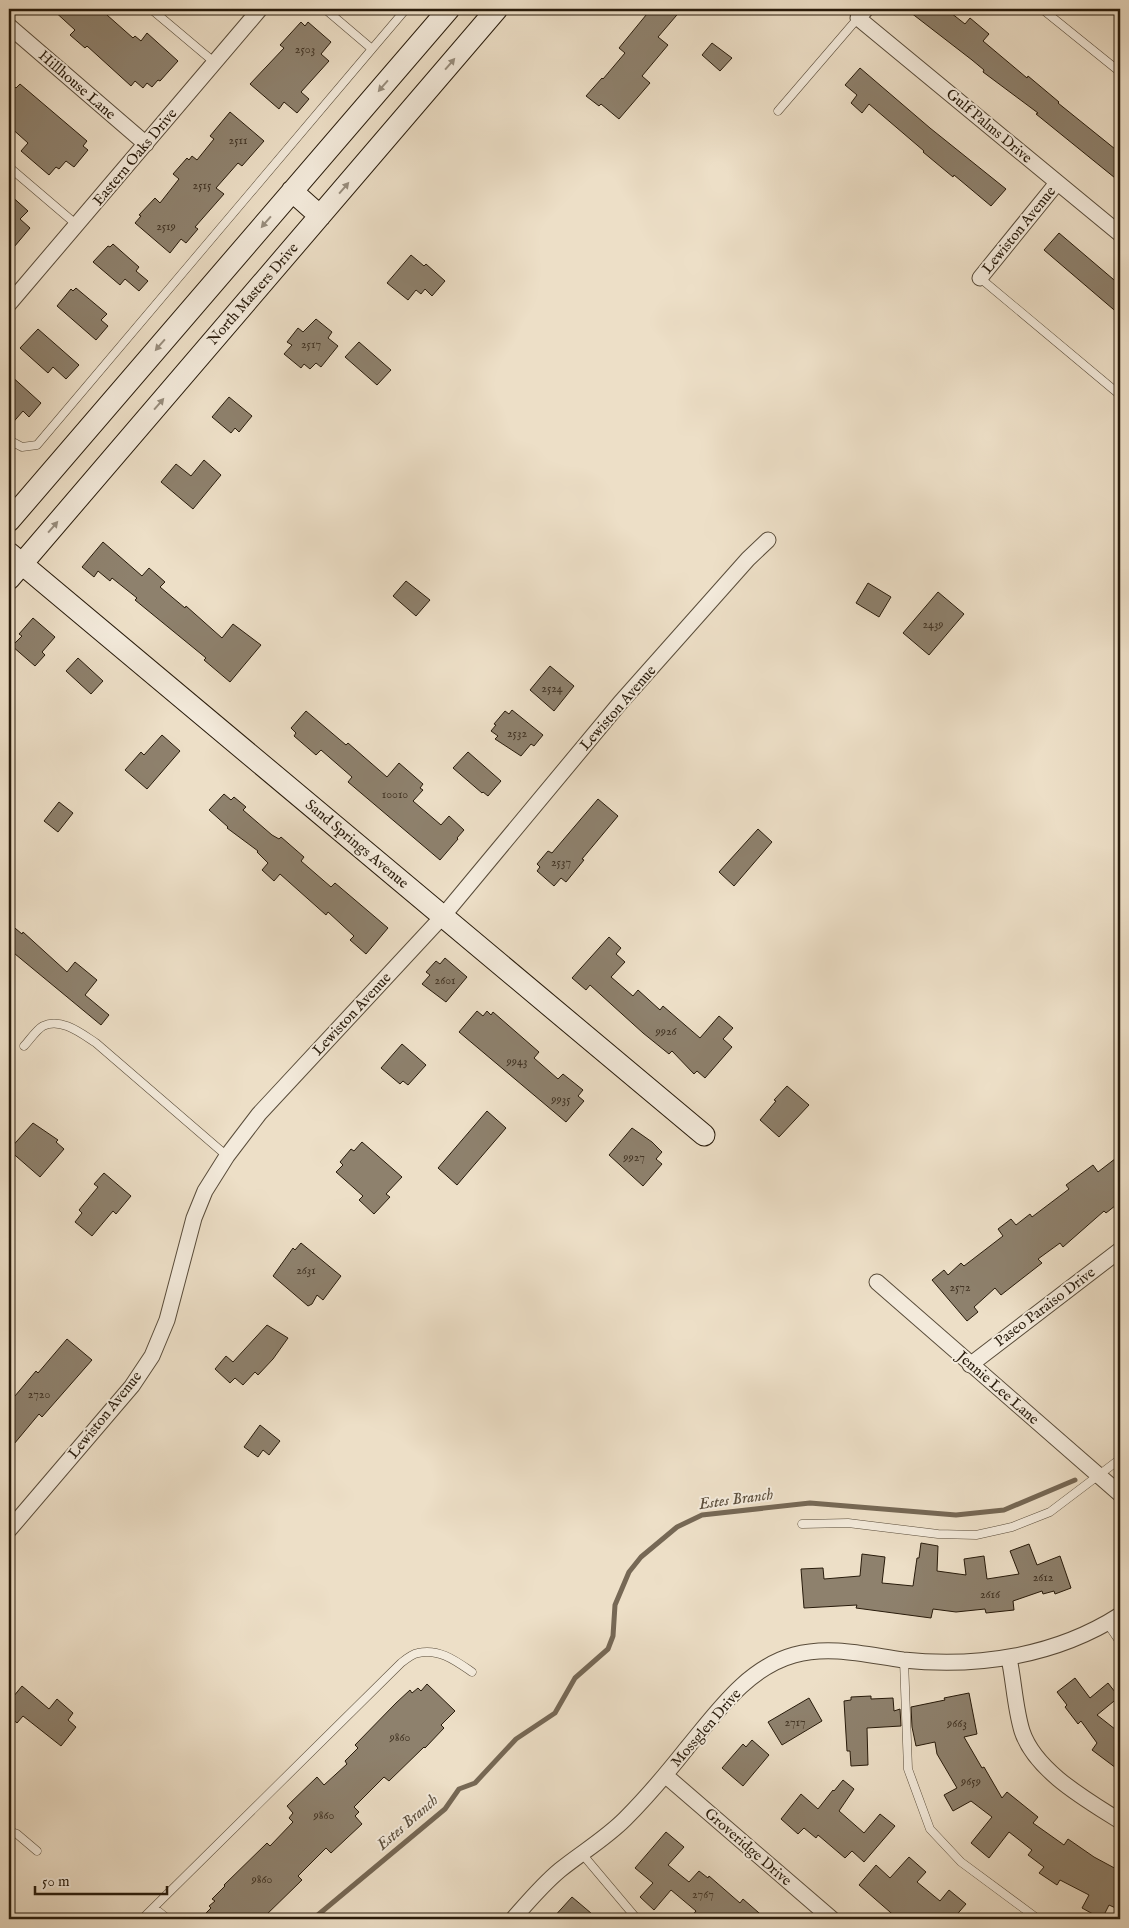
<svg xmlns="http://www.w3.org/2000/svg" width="1129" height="1928" font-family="'IM FELL English',serif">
	<rect width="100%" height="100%" fill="#eddfc7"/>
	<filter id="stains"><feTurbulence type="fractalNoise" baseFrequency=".004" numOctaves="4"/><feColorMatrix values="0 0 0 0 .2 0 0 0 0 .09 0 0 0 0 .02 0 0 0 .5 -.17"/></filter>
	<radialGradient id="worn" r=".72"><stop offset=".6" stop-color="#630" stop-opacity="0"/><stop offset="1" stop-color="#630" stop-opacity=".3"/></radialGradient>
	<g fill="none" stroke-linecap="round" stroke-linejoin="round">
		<path stroke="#766855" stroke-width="5" d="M313,1919L445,1809L459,1789L475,1783L516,1739L555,1713L575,1678L608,1649L613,1636L615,1605L629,1572L641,1557L677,1527L702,1515L810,1503L956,1515L1004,1510L1075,1480"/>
	</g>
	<path fill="#8e816d" stroke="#281b0b" d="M52,9H113L107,15L133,38L135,36L141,41L147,33L178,61L160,81L158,80L152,87L147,83L143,88L135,81L131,86L87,46L85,48L70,35L75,30Z
		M651,9H682L658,37L668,45L642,76L650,83L619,119L601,104L599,106L586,96L602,78L603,79L625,53L619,48Z
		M906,9H946L965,24L970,18L989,34L983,41L1027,78L1028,76L1059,102L1058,103L1120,153V182L1036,114L1038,113L983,72L984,70L972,60Z
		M301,22L305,26L308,22L331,42L321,54L329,61L301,92L309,99L297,113L284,102L279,109L250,84L284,48L280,45Z
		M712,43L732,58L720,71L702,55Z
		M860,68L930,128L1006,189L991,206L954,175L953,177L923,152L924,151L869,104L862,113L851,103L857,95L845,85Z
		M9,82L16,88L20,84L87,141L83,146L88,150L74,167L66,161L59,169L56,167L49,175L21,151L28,143L9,126Z
		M230,112L264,141L242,166L238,163L216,188L224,194L195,227L198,229L186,243L181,239L170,253L135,223L141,216L139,215L155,198L160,203L179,179L173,174L187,158L189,160L192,156L197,160L214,139L210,136Z
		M9,194L28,211L20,219L30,228L9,253Z
		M1059,233L1120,285V315L1044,250Z
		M113,244L139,267L136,271L148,281L139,291L125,279L120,285L93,262L108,246L110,247Z
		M411,255L424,266L426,264L445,281L432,296L425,289L421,294L416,290L408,300L387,283Z
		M76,288L107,314L101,320L108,326L96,340L57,306L71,289L73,291Z
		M316,319L332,332L328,338L338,346L321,367L316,363L310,369L304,364L301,368L284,354L292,345L287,342L298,328L303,332Z
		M38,329L79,365L66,379L53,367L48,373L20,348Z
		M359,342L391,370L377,385L345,357Z
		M9,374L41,403L29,417L23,411L9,427Z
		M229,397L252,416L239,432L235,428L231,433L212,417Z
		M204,460L221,475L193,509L161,482L176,464L191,476Z
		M103,542L142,576L149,568L165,582L160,587L185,608L186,606L222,638L233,624L261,645L230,682L204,660L206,658L135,600L137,598L112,578L110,581L98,571L94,577L82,567Z
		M406,581L430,600L416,616L393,596Z
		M868,583L891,597L879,617L856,603Z
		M938,592L964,614L929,655L903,633Z
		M33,618L55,637L42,652L45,655L35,666L12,646L22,636L19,634Z
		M78,658L103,681L91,694L66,671Z
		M550,666L574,686L554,711L530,690Z
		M512,710L543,735L534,746L531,744L521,756L495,739L498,736L491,731L496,725L494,724L505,711L509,714Z
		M306,711L346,745L348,743L387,777L399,763L423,784L420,788L423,790L413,801L441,825L449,816L464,830L457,838L458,839L440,860L348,782L352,777L321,750L316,755L294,736L296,733L291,728Z
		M162,735L180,751L147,789L125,770L141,752L144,755Z
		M468,752L501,781L488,796L483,792L482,793L453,768Z
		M224,794L231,800L234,797L246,807L243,810L272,835L279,839L281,837L304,857L301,861L331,887L335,883L388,928L366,954L350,940L354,936L328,912L326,915L280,874L274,881L262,870L268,863L257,852L258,851L227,828L228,827L209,810Z
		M598,799L618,816L582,859L584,860L566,882L561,878L554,886L537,871L540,867L537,864L548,851L552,853Z
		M59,802L73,813L58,832L44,821Z
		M758,829L772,842L734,886L719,872Z
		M9,923L22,934L23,932L67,972L75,962L97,980L85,995L109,1015L101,1025L9,949Z
		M609,937L621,948L616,954L625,962L611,977L633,996L638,990L660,1010L663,1006L700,1038L719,1016L733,1028L723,1039L732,1047L705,1078L697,1071L694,1074L672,1051L669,1054L643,1033L590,985L586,990L572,978Z
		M445,958L467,977L446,1002L422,984L430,975L426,972L436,961L440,964Z
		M477,1011L483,1016L487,1011L491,1015L493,1012L539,1052L534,1058L558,1079L563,1074L583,1090L578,1096L584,1101L566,1122L459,1032Z
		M402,1044L426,1065L408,1085L403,1081L400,1084L381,1068Z
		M787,1086L809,1105L779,1137L760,1120L776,1101L774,1100Z
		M487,1111L506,1128L457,1185L438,1168Z
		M33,1123L58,1140L56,1142L64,1149L40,1177L9,1150Z
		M632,1128L652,1142L662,1152L656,1159L662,1164L643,1186L609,1155Z
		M362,1142L402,1177L386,1194L390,1197L374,1214L359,1200L363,1196L336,1172L343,1165L340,1162L351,1149L354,1151Z
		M1120,1155V1202L1106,1213L1104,1211L1063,1247L1060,1243L1038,1259L1042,1263L1001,1295L995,1288L974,1307L978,1312L967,1321L932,1280L944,1270L948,1275L961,1263L964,1266L1003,1236L998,1229L1011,1219L1016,1225L1030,1214L1032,1217L1069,1189L1066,1185L1093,1165L1098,1172Z
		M104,1173L131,1196L116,1214L113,1211L92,1236L75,1222L82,1213L79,1210L98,1187L94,1184Z
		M301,1243L341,1276L323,1300L317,1295L312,1304L308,1306L273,1276L293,1248L295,1250Z
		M267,1325L288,1338L273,1359L258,1375L255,1372L243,1385L235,1378L230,1383L215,1369L226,1356L233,1362Z
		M67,1339L92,1360L42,1417L39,1414L9,1450V1403L36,1371L38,1373Z
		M260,1425L280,1441L269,1455L263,1450L258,1457L244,1447Z
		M921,1543L938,1546L937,1571L966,1575L964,1559L984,1556L987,1579L1019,1574L1010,1551L1029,1544L1037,1565L1060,1556L1071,1588L1055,1594L1054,1591L1043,1594L1042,1591L1013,1601L1014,1610L986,1613L985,1609L956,1612L933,1609L931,1618L856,1608L857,1605L804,1608L801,1569L823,1568L824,1579L860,1576L862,1554L885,1557L882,1583L913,1586L917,1558H919Z
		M1075,1678L1090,1698L1108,1683L1119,1697L1097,1715L1120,1733V1771L1092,1750L1097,1743L1081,1721L1078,1724L1065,1707L1067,1705L1057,1692Z
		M427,1684L455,1711L441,1725L444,1728L425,1748L424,1747L389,1781L384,1777L354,1807L359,1812L355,1816L362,1824L331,1853L326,1848L298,1876L302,1880L262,1919H200L211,1908L209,1906L215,1901L212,1899L225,1886L224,1885L267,1843L270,1846L293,1822L289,1818L293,1813L287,1806L317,1777L324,1785L347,1764L345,1761L358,1748L355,1745L396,1703L410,1690L412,1693L418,1688L421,1691Z
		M22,1686L49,1709L57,1699L73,1713L68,1720L76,1727L61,1746L23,1716L17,1723L9,1716V1702Z
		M969,1693L977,1734L964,1737L982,1768L984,1767L1002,1798L1007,1792L1038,1817L1033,1823L1064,1845L1068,1839L1094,1857L1120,1871V1910L1109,1905L1102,1919L1082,1908L1089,1895L1060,1880L1057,1885L1039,1873L1044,1867L1028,1855L1032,1850L1009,1832L989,1858L971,1843L992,1817L971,1801L953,1811L944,1795L957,1788L937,1754L935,1742L916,1746L912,1727L911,1707L945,1700L944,1698Z
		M871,1696V1699L893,1698L894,1711L900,1709L901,1726L867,1728L868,1765L851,1766L850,1751H847L844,1701L851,1700V1697Z
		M809,1698L822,1721L782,1745L768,1722Z
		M752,1740L769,1755L743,1786L722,1768L743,1744L746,1747Z
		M843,1780L854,1789L839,1811L864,1833L880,1814L895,1826L864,1862L852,1851L845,1858L818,1835L816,1838L804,1828L798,1834L781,1819L801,1794L818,1809L833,1790L834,1791Z
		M666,1832L684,1847L668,1865L689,1882L699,1871L708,1878L709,1876L740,1903L743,1899L766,1919H689L696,1911L671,1890L654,1910L640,1897L653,1883L635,1868Z
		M909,1857L926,1872L917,1882L940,1901L949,1890L966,1904L953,1919H898L859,1885L876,1865L890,1878Z
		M572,1897L598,1919H552Z"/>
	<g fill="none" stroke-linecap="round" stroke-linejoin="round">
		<g stroke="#594c3a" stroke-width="9">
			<path id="lane" d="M151,9L214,62
				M325,9L372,49L406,9
				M1042,9L1120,72
				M778,111L858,18
				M9,167L77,225
				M980,278L1120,395
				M9,440L22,447L37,445L372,49
				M24,1046C29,1041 36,1030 43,1026C61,1017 82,1034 96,1043L227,1156
				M802,1524L848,1523L938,1534L976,1535L1012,1527L1050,1512L1120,1459
				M1107,1623L1120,1642
				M904,1660L908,1769L930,1829L961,1862L1038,1919
				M9,1831L17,1834L37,1851
				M583,1855L637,1919
				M154,1908L168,1919
				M142,1919L401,1663C406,1659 412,1654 418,1653C439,1648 456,1661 472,1672"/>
		</g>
		<g stroke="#594c3a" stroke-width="17">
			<path id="street" d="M866,9L858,18L1120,234
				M9,26L146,144
				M980,278L1057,183
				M9,304L260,9
				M877,1282L1120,1494
				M970,1365L1120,1250
				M9,1530L132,1386L152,1356L167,1320L194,1218L205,1191L227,1156L259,1114L443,916L620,703L748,559L768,540
				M1009,1658C1014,1682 1015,1708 1022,1731C1035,1771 1087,1800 1120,1821
				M665,1775L832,1919
				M513,1919C528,1902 542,1885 560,1870C581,1853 605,1839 625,1819C647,1797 668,1772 687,1748C717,1712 747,1668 794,1655C830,1645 867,1655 903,1660C978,1668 1056,1656 1120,1615"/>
		</g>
		<g stroke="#281b0b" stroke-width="23">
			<path id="secondary" d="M292,191L320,216
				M9,521L449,9
				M9,553L704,1135
				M9,579L497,9"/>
		</g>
		<use href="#lane" stroke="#f3eadb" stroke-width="8"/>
		<use href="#street" stroke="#f3eadb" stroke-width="15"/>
		<use href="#secondary" stroke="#f3eadb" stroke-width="21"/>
	</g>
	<defs><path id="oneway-solid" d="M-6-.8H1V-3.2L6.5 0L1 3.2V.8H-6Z" transform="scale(1.25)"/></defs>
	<g fill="#988d7d">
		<use href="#oneway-solid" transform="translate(450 64) rotate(-49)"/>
		<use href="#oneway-solid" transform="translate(383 86) rotate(131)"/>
		<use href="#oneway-solid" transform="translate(344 188) rotate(-49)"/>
		<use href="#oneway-solid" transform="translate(266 222) rotate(131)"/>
		<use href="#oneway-solid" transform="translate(160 345) rotate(131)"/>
		<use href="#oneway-solid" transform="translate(159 404) rotate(-49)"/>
		<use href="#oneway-solid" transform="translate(53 527) rotate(-49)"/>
	</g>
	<g text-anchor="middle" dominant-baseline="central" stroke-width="4" stroke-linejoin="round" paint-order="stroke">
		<g font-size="12" fill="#423424">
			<text x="305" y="49">2503</text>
			<text x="238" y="140">2511</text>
			<text x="202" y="185">2515</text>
			<text x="166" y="226">2519</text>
			<text x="311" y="344">2517</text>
			<text x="933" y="624">2439</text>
			<text x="552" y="688">2524</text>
			<text x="517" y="733">2532</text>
			<text x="395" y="794">10010</text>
			<text x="561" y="862">2537</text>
			<text x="445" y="980">2601</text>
			<text x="666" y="1031">9926</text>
			<text x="517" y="1061">9943</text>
			<text x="561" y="1099">9935</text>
			<text x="634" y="1157">9927</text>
			<text x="306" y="1270">2631</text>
			<text x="960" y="1287">2572</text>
			<text x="39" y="1394">2720</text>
			<text x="1043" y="1577">2612</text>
			<text x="990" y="1594">2616</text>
			<text x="795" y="1722">2717</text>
			<text x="957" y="1723">9663</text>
			<text x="400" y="1737">9860</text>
			<text x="971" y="1781">9659</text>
			<text x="324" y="1815">9860</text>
			<text x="262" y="1879">9860</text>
			<text x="703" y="1894">2767</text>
		</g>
		<g font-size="15" fill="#281b0b" stroke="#f3eadb">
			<text transform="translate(77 85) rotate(41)">Hillhouse Lane</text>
			<text transform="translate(989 126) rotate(40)">Gulf Palms Drive</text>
			<text transform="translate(135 157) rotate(-50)">Eastern Oaks Drive</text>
			<text transform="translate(1019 230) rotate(-51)">Lewiston Avenue</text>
			<text transform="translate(253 294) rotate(-49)">North Masters Drive</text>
			<text transform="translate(618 708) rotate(-49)">Lewiston Avenue</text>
			<text transform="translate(357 844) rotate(40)">Sand Springs Avenue</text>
			<text transform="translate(352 1014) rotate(-47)">Lewiston Avenue</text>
			<text transform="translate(1045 1307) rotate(-37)">Paseo Paraiso Drive</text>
			<text transform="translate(998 1388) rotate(41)">Jennie Lee Lane</text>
			<text transform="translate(105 1415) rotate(-51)">Lewiston Avenue</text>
			<text transform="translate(706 1728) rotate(-49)">Mossglen Drive</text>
			<text transform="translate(748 1847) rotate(41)">Groveridge Drive</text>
		</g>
		<g font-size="16" font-style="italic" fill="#5c4f3d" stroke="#f3eadb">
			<text transform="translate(736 1500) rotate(-8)">Estes Branch</text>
			<text transform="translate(408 1823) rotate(-41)">Estes Branch</text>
		</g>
	</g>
	<rect width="1129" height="1928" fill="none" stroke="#eddfc7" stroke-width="30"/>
	<rect x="10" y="10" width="1109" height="1908" fill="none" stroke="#281b0b" stroke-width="2.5"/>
	<rect x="15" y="15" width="1099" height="1898" fill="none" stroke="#281b0b"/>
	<path d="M35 1886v8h132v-8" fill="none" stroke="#281b0b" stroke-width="2.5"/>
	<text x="42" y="1886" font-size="15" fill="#281b0b" stroke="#f3eadb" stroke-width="4" paint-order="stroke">50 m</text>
	<rect width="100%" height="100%" filter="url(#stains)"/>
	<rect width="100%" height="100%" fill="url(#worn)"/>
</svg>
